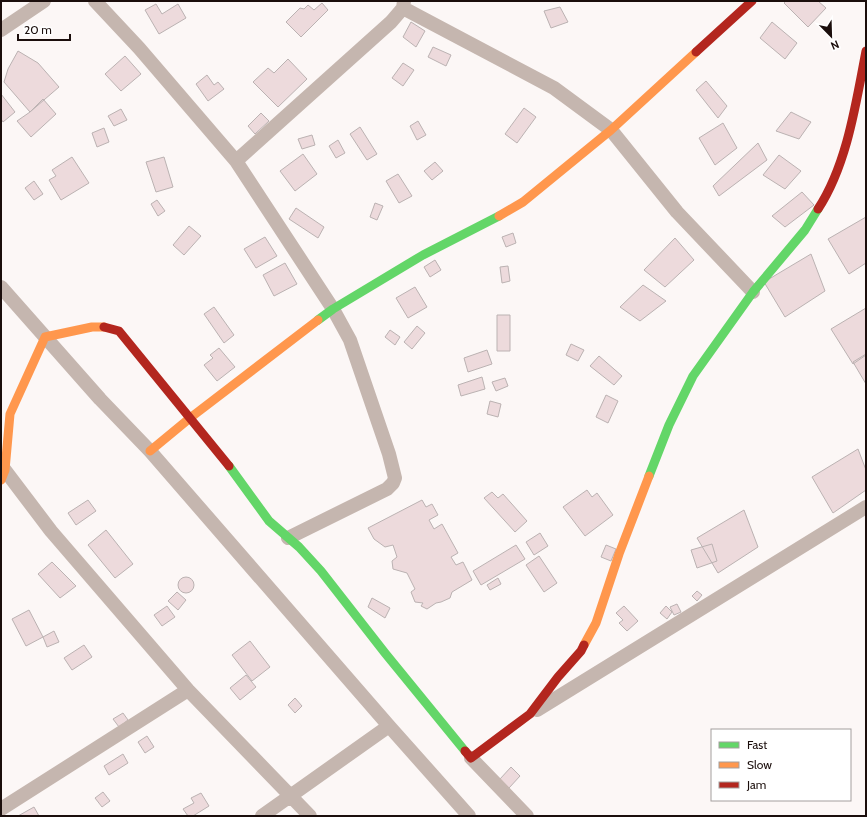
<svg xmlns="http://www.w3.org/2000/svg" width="867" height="817" font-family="Cabin,sans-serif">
	<rect width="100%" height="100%" fill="#fcf7f6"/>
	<path fill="#eddadc" stroke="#bbb2b2" d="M786,1H818L826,8L808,27L784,3Z
		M322,3L328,10L301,37L286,22L300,8L304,9L308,5L314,10Z
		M156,4L162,14L178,4L186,18L159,34L145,10Z
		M560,7L568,22L551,28L544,11Z
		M411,22L425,31L416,47L403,37Z
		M772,22L797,43L785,59L760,38Z
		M433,47L451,55L446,66L428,57Z
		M18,51L38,63L59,87L30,112L4,82L8,69Z
		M125,56L141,74L121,91L105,74Z
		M288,59L307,79L278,107L253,82L268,68L274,73Z
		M403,63L414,70L403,86L392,78Z
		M207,75L214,85L218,82L224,89L208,101L196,84Z
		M706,81L727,106L718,118L696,90Z
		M1,94L15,112L3,122L1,119Z
		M43,99L56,114L31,137L17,121L30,112Z
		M524,108L536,117L517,143L505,134Z
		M121,109L127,120L114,126L108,116Z
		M791,112L811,122L799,139L776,131Z
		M261,113L269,121L255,134L248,126Z
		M418,121L426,135L417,140L410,126Z
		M723,123L737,148L715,165L699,138Z
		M360,127L377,154L367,160L350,134Z
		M104,128L109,142L97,147L92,133Z
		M312,135L315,145L302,149L298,139Z
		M338,140L345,153L336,158L329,146Z
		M758,143L767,160L719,196L713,186Z
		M303,154L317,174L295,191L280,171Z
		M779,155L801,171L785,189L763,175Z
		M72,157L89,183L61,200L49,180L56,176L52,170Z
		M164,157L173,187L156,192L146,162Z
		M435,162L443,171L432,180L424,171Z
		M398,174L412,196L399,203L386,181Z
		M34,181L43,194L34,200L25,188Z
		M802,192L814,205L785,227L772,216Z
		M157,200L165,211L158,216L151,204Z
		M375,203L383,206L377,220L370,217Z
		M296,208L324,227L318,238L289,219Z
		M866,217V263L849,274L828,239Z
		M189,226L201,236L184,255L173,245Z
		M513,233L516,243L506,247L502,237Z
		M265,237L277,256L256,268L244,249Z
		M675,238L694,260L665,287L644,270Z
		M811,254L825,291L785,317L764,282Z
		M435,260L441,270L430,277L424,267Z
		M285,263L297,284L274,296L263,275Z
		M508,266L510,281L502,283L500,267Z
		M643,285L666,301L640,321L620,307Z
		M415,287L427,307L408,318L396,298Z
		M214,307L234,335L224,343L204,314Z
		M866,308V355L853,364L831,329Z
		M497,315H510V351H497Z
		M417,326L425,333L412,349L404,342Z
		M390,330L400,337L395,345L385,337Z
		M571,344L584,350L578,361L566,355Z
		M219,348L235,367L217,381L204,365L213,358L210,355Z
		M487,350L492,364L468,372L464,358Z
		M866,354V384L853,362Z
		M599,356L622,376L614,385L590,366Z
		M482,377L485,389L461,396L458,385Z
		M505,378L508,386L496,391L492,382Z
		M606,395L618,401L608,423L596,417Z
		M490,401L501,404L498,417L487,414Z
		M858,449L866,470V490L833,513L812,477Z
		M587,490L592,497L597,493L613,515L585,536L563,507Z
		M492,492L498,498L503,494L527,521L515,532L484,498Z
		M88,500L96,511L76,525L68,513Z
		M422,500L426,507L432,504L438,515L429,520L434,529L442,524L458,553L451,557L456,565L463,562L472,580L452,592L450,598L441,602L436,603L427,609L421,606L423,603L415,602L411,592L415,589L407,573L393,569L392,561L397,557L393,545L385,547L374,539L368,528Z
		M744,510L758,547L718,573L697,538Z
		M106,530L133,564L115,578L88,545Z
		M540,533L548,546L534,555L526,542Z
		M712,544L717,561L697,568L691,550Z
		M516,545L525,559L481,585L473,571Z
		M606,545L616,549L611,561L601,557Z
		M539,556L557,583L544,592L526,565Z
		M52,562L76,586L60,598L38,574Z
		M178 585a8 8 0 1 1 16 0a8 8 0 1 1-16 0Z
		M498,578L501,584L490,590L487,585Z
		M697,591L702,595L697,601L692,596Z
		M177,592L186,600L178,610L168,601Z
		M372,598L390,608L385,618L368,607Z
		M677,604L681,612L674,615L670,607Z
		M167,606L175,617L162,626L154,615Z
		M624,606L638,621L627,631L619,623L623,620L616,613Z
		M666,606L672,612L667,619L660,613Z
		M29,610L43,637L26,646L12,619Z
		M54,631L59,642L47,647L43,637Z
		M250,641L270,667L252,681L232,655Z
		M84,645L92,657L72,670L64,658Z
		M246,675L256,687L240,700L230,688Z
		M295,698L302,706L295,713L288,705Z
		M123,713L128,720L119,727L113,719Z
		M147,736L154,747L145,753L138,742Z
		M123,754L128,763L109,775L104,766Z
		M511,767L520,776L509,788L500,779Z
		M103,792L110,801L102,807L95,798Z
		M201,793L209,806L193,816H188L183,809L194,803L191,798Z
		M34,807L39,816H18Z"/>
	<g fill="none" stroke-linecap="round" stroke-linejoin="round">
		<path stroke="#c5b6af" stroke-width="14" d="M95,1L139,48L236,161L333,309L350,340L389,454L395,478L393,483L387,489L288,538
			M403,8L554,88L611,130L677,212L753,292
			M1,30L44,1
			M236,161L391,22L403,8L404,1
			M1,287L100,399L150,451L389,726L469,816
			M1,465L51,531L188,690L310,816
			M537,710L866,507
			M471,758L527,816
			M1,809L188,690
			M262,816L389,726"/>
		<path stroke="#63d668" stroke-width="9" d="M318,320L333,309L423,255L499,216
			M229,466L269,521L299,547L321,571L385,653L465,751
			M649,476L669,425L693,376L753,292L805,230L818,209"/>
		<path stroke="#ff974d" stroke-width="9" d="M499,216L523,202L611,130L696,52
			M150,451L190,418L318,320
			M1,480L5,470L10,414L45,337L92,327H104
			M584,645L596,623L619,554L649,476"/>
		<path stroke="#b3261e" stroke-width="9" d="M696,52L752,1
			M818,209C847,165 856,103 866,51
			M104,327L119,331L229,466
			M465,751L471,758L530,714L558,677L581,651L584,645"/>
	</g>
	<rect width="867" height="817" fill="none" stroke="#1b0e0c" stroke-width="4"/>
	<rect x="711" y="729" width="140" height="72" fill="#ffffff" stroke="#a49f9e"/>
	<rect x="719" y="742" width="20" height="6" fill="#63d668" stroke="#a49f9e"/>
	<text x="747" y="749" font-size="12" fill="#1b0e0c">Fast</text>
	<rect x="719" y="762" width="20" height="6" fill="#ff974d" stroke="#a49f9e"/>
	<text x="747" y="769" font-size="12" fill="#1b0e0c">Slow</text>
	<rect x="719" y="782" width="20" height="6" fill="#b3261e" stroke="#a49f9e"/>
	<text x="747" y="789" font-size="12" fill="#1b0e0c">Jam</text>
	<g transform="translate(831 36) rotate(157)" stroke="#ffffff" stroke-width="3" paint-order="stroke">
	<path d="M0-3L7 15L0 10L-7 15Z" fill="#1b0e0c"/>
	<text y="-6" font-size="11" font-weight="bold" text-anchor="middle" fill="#1b0e0c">N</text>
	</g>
	<path d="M18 34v6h52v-6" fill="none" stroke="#1b0e0c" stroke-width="2"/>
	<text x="24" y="34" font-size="12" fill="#1b0e0c" stroke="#ffffff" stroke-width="3" paint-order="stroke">20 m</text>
</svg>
